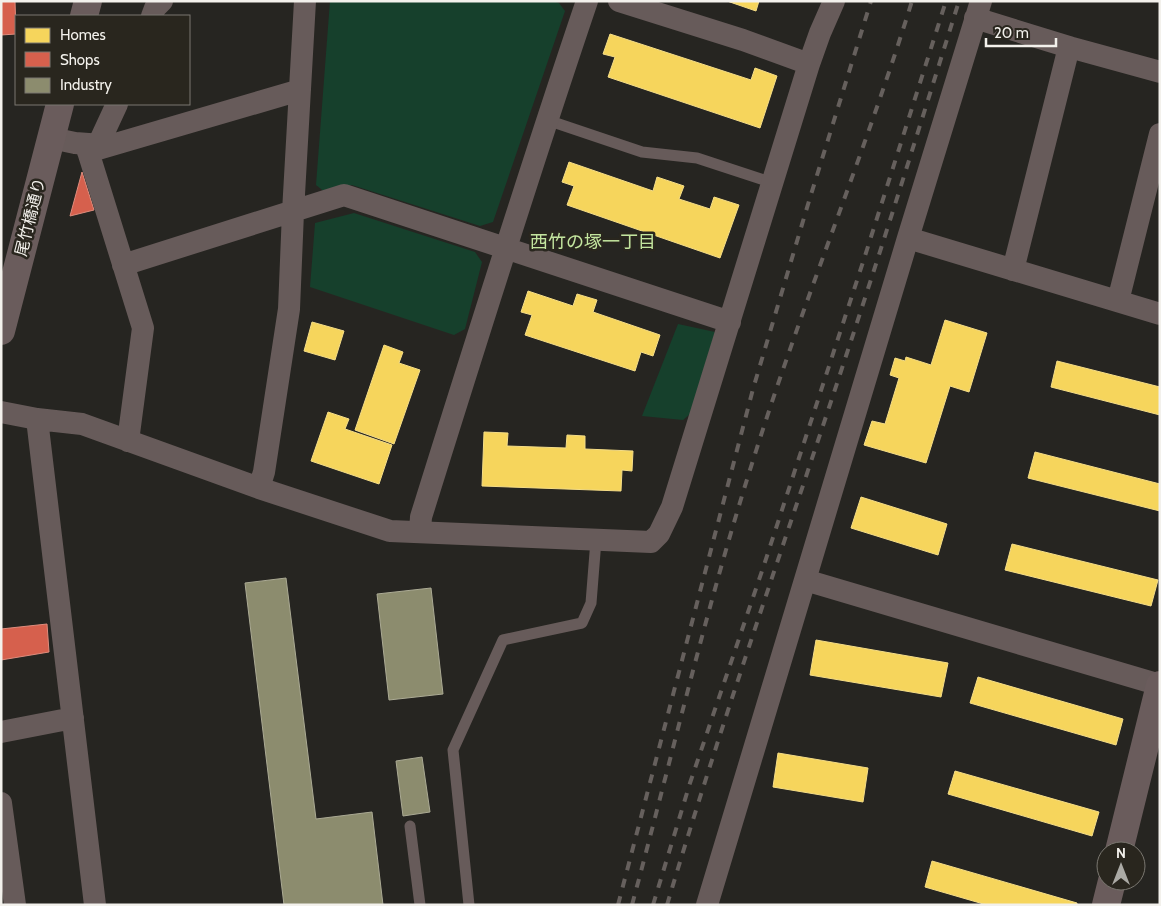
<svg xmlns="http://www.w3.org/2000/svg" width="1161" height="906" font-family="Cabin,'Noto Sans JP',sans-serif">
	<rect width="100%" height="100%" fill="#262521"/>
	<path fill="#16402c" d="M330,1H553L559,3L565,11L493,222L480,226L352,185L326,193L316,185Z
		M354,213L475,252L482,262L465,329L454,335L310,287L315,223Z
		M678,324L715,332L690,414L683,420L642,416Z"/>
	<path fill="#f6d55c" stroke="#f5dd87" d="M727,1H759L756,11Z
		M610,34L751,80L755,68L777,76L760,128L608,77L615,57L603,54Z
		M569,162L653,191L657,177L684,186L679,199L710,209L714,197L739,205L720,258L567,205L574,186L562,182Z
		M528,291L573,306L577,294L597,300L593,312L660,335L653,356L641,352L635,371L525,335L532,315L521,312Z
		M945,320L987,333L969,392L950,386L926,463L864,445L872,421L885,424L899,378L890,375L895,358L905,361L906,357L931,365Z
		M312,322L344,331L335,360L304,351Z
		M384,345L403,352L399,363L420,370L394,444L355,430Z
		M1057,361L1160,387V415L1051,387Z
		M328,412L349,419L345,429L392,445L379,484L311,461Z
		M484,432L508,433L507,446L566,448L567,435L585,436V449L633,451L632,471L622,470L621,491L482,486Z
		M1035,452L1160,484V511L1028,478Z
		M861,497L947,524L938,555L851,528Z
		M1012,544L1158,580L1151,606L1005,570Z
		M816,640L948,663L941,697L810,675Z
		M978,677L1123,719L1116,745L970,703Z
		M778,753L868,768L863,802L773,787Z
		M955,771L1099,812L1092,836L948,794Z
		M932,861L1077,903V905H987L925,887Z"/>
	<path fill="#d6604d" stroke="#df8c7d" d="M1,1H15L16,34L1,35Z
		M82,172L94,210L70,216Z
		M47,624L49,652L1,660V629Z"/>
	<path fill="#8c8c6e" stroke="#abaa94" d="M286,578L316,819L372,812L383,905H284L245,583Z
		M431,588L443,694L389,700L377,594Z
		M422,757L430,812L403,816L396,761Z"/>
	<g fill="none" stroke-linecap="round" stroke-linejoin="round">
		<path stroke="#675b5a" stroke-width="11" d="M547,120L642,152L697,158L773,183
			M410,826L420,905
			M469,905L453,750L503,640L582,623L591,603L596,540"/>
		<path stroke="#675b5a" stroke-width="22" d="M619,1L743,40L809,64
			M152,16L155,8L162,1
			M975,18L1069,47L1160,72
			M51,138L75,143L102,145
			M86,145L143,328L128,441
			M98,145L117,104
			M88,152L300,90
			M908,238L1160,314
			M123,265L344,195L730,322
			M1013,270L1069,47
			M1118,301L1160,134
			M1,412L37,419L82,424L259,488L390,531L651,542L659,534L672,507L809,64L820,33L834,1
			M37,419L95,905
			M259,488L264,472L289,309L293,212L305,1
			M420,532L421,517C475,344 529,172 587,1
			M805,580L1160,685
			M1,732L73,718
			M1,803L15,905
			M707,905L805,580L908,238L981,1"/>
		<path stroke="#6a5c5c" stroke-width="28" d="M84,16L88,1
			M1,331L60,104
			M1119,851L1160,685
			M1106,905L1112,881"/>
		<path stroke="#66605d" stroke-width="4" stroke-dasharray="9 9" stroke-linecap="butt" d="M618,905L753,389L809,201L871,1
			M632,905C673,753 708,600 756,451C804,299 865,153 912,1
			M653,905L690,783L763,568L864,259L946,1
			M667,905C722,720 786,539 846,356C885,238 922,119 959,1"/>
	</g>
	<g text-anchor="middle" dominant-baseline="central" stroke-width="5" stroke-linejoin="round" paint-order="stroke">
		<g font-size="16" fill="#f3f1ec" stroke="#29261e">
			<text transform="translate(30 217) rotate(-76)">尾竹橋通り</text>
		</g>
		<g font-size="18" fill="#c3e59f" stroke="#29261e">
			<text x="593" y="242">西竹の塚一丁目</text>
		</g>
	</g>
	<rect width="1161" height="906" fill="none" stroke="#f3f1ec" stroke-width="5"/>
	<rect x="15" y="15" width="175" height="90" fill="#29261e" stroke="#7a7770"/>
	<rect x="25" y="28" width="25" height="15" fill="#f6d55c" stroke="#7a7770"/>
	<text x="60" y="40" font-size="15" fill="#f3f1ec">Homes</text>
	<rect x="25" y="52" width="25" height="15" fill="#d6604d" stroke="#7a7770"/>
	<text x="60" y="65" font-size="15" fill="#f3f1ec">Shops</text>
	<rect x="25" y="78" width="25" height="15" fill="#8c8c6e" stroke="#7a7770"/>
	<text x="60" y="90" font-size="15" fill="#f3f1ec">Industry</text>
	<g transform="translate(1121 866)"><circle r="24" fill="#29261e" stroke="#7a7770"/>
	<path d="M0-4L9 19L0 12L-9 19Z" fill="#abaaa5"/>
	<text y="-8" font-size="14" font-weight="bold" text-anchor="middle" fill="#f3f1ec">N</text>
	</g>
	<path d="M986 38v8h70v-8" fill="none" stroke="#f3f1ec" stroke-width="2.5"/>
	<text x="994" y="38" font-size="15" fill="#f3f1ec" stroke="#29261e" stroke-width="4" paint-order="stroke">20 m</text>
</svg>
